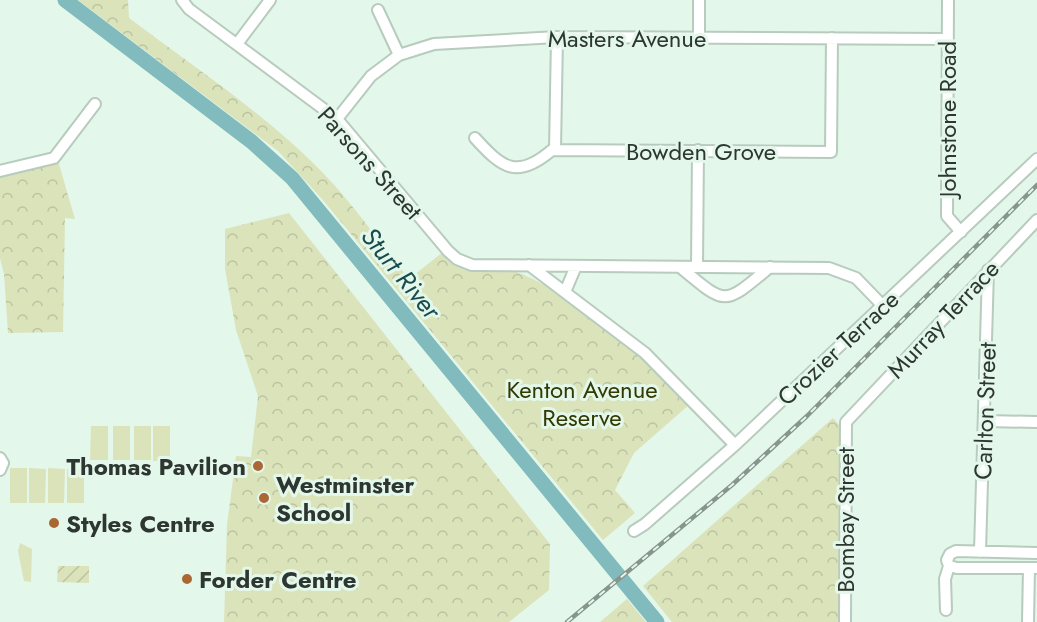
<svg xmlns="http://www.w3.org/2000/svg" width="1037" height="622" font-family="Jost,sans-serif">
	<defs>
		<pattern id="park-crowns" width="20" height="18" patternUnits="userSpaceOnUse" patternTransform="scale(1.5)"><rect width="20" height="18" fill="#dbe3bb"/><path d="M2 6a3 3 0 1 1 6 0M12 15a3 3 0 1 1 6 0" fill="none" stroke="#bcc3a1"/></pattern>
		<pattern id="garden-furrows" width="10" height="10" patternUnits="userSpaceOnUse" patternTransform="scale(1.5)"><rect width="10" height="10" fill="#dbe3bb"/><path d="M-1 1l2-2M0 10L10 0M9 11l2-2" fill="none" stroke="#bcc3a1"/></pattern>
	</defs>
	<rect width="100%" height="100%" fill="#e3f7ea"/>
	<path fill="#dbe3bb" d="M91,426H108V460H90Z
		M113,426H130V460H113Z
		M134,426H151V460H134Z
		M153,426H170V461H153Z
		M10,468H27V503H10Z
		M29,468L46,469L45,503H29Z
		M48,468L65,469L64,503H48Z
		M67,469H84V503H67Z
		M20,543L32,549L31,582L24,581L18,551Z"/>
	<path fill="url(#park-crowns)" d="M78,0H128L129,18C190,64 255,107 310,160C347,195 377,239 409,279L443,252C469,285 491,261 522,274C579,298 646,362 690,404L634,453L615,490L635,513L603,540L322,199L278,151Z
		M58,161L75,219L65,218L63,332L8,333L4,274L0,258V177Z
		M289,213L550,544L549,590L509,622H224L227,525L236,456L251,457L258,396L236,330L225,269V229Z
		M833,418L841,427L840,622H672L643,586Z
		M627,599L646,622H600Z"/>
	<path fill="url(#garden-furrows)" d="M58,566H89V583L57,582Z"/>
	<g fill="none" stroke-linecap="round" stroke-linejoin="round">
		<path stroke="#81bbbd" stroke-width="15" d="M65,0L252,142L292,178L657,622"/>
		<g stroke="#b7cbbe" stroke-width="14">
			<path id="minor" d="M182,0L189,9L337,119L448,251L457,259L472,265L829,268L856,278L883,306
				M948,0L947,216L961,232
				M378,10L399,55
				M699,37V0
				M237,44L270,0
				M337,119L371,76L399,55L434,44L557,37L947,39
				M475,138C502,168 517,180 552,150L831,152L832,38
				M555,150L557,37
				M0,171L54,158L95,104
				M529,265L645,353L735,445
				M680,267C727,306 723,306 770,267
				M697,267L698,150
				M565,292L576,266
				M985,421L1037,422
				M0,458L3,463L0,470
				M634,531L645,524L735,445L1037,159
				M980,552L988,270
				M1037,553L956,551L950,554L947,560L949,566L957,568H1037
				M946,610L945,579L949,566
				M845,622L846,422L1037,220
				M1028,622L1029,568"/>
		</g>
		<use href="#minor" stroke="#fff" stroke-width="10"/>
		<g stroke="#87958c" stroke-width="4.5">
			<path id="rail" d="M567,622L732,485L807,416L1037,185"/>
		</g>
		<use href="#rail" stroke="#e3f7ea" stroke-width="2" stroke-dasharray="7" stroke-linecap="butt"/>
	</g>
	<g fill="#aa6734" stroke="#e3f7ea" stroke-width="2">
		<circle cx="258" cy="466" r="6"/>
		<circle cx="264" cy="498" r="6"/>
		<circle cx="54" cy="523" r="6"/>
		<circle cx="187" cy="579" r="6"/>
	</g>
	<g text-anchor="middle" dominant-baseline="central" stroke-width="6" stroke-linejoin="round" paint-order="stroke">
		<g font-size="24" fill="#2e3631" stroke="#e3f7ea">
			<text x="627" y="38">Masters Avenue</text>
			<text transform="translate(947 119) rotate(-90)">Johnstone Road</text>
			<text x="701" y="151">Bowden Grove</text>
			<text transform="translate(370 163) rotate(48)">Parsons Street</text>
			<text transform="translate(943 319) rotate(-47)">Murray Terrace</text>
			<text transform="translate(838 348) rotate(-43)">Crozier Terrace</text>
			<text transform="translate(985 411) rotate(-88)">Carlton Street</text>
			<text transform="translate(845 520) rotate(-90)">Bombay Street</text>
		</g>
		<g font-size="24" fill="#333903" stroke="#e3f7ea">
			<text x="582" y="389">Kenton Avenue<tspan x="582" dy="28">Reserve</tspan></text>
		</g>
		<g font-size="24" font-weight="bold" fill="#2e3631" stroke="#e3f7ea" text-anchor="start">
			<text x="246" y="466" text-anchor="end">Thomas Pavilion</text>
			<text x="276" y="484">Westminster<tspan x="276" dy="28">School</tspan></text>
			<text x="66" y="523">Styles Centre</text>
			<text x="199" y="579">Forder Centre</text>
		</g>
		<g font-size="26" font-style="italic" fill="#174b4d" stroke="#e3f7ea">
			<text transform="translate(401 273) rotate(51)">Sturt River</text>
		</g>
	</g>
</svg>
